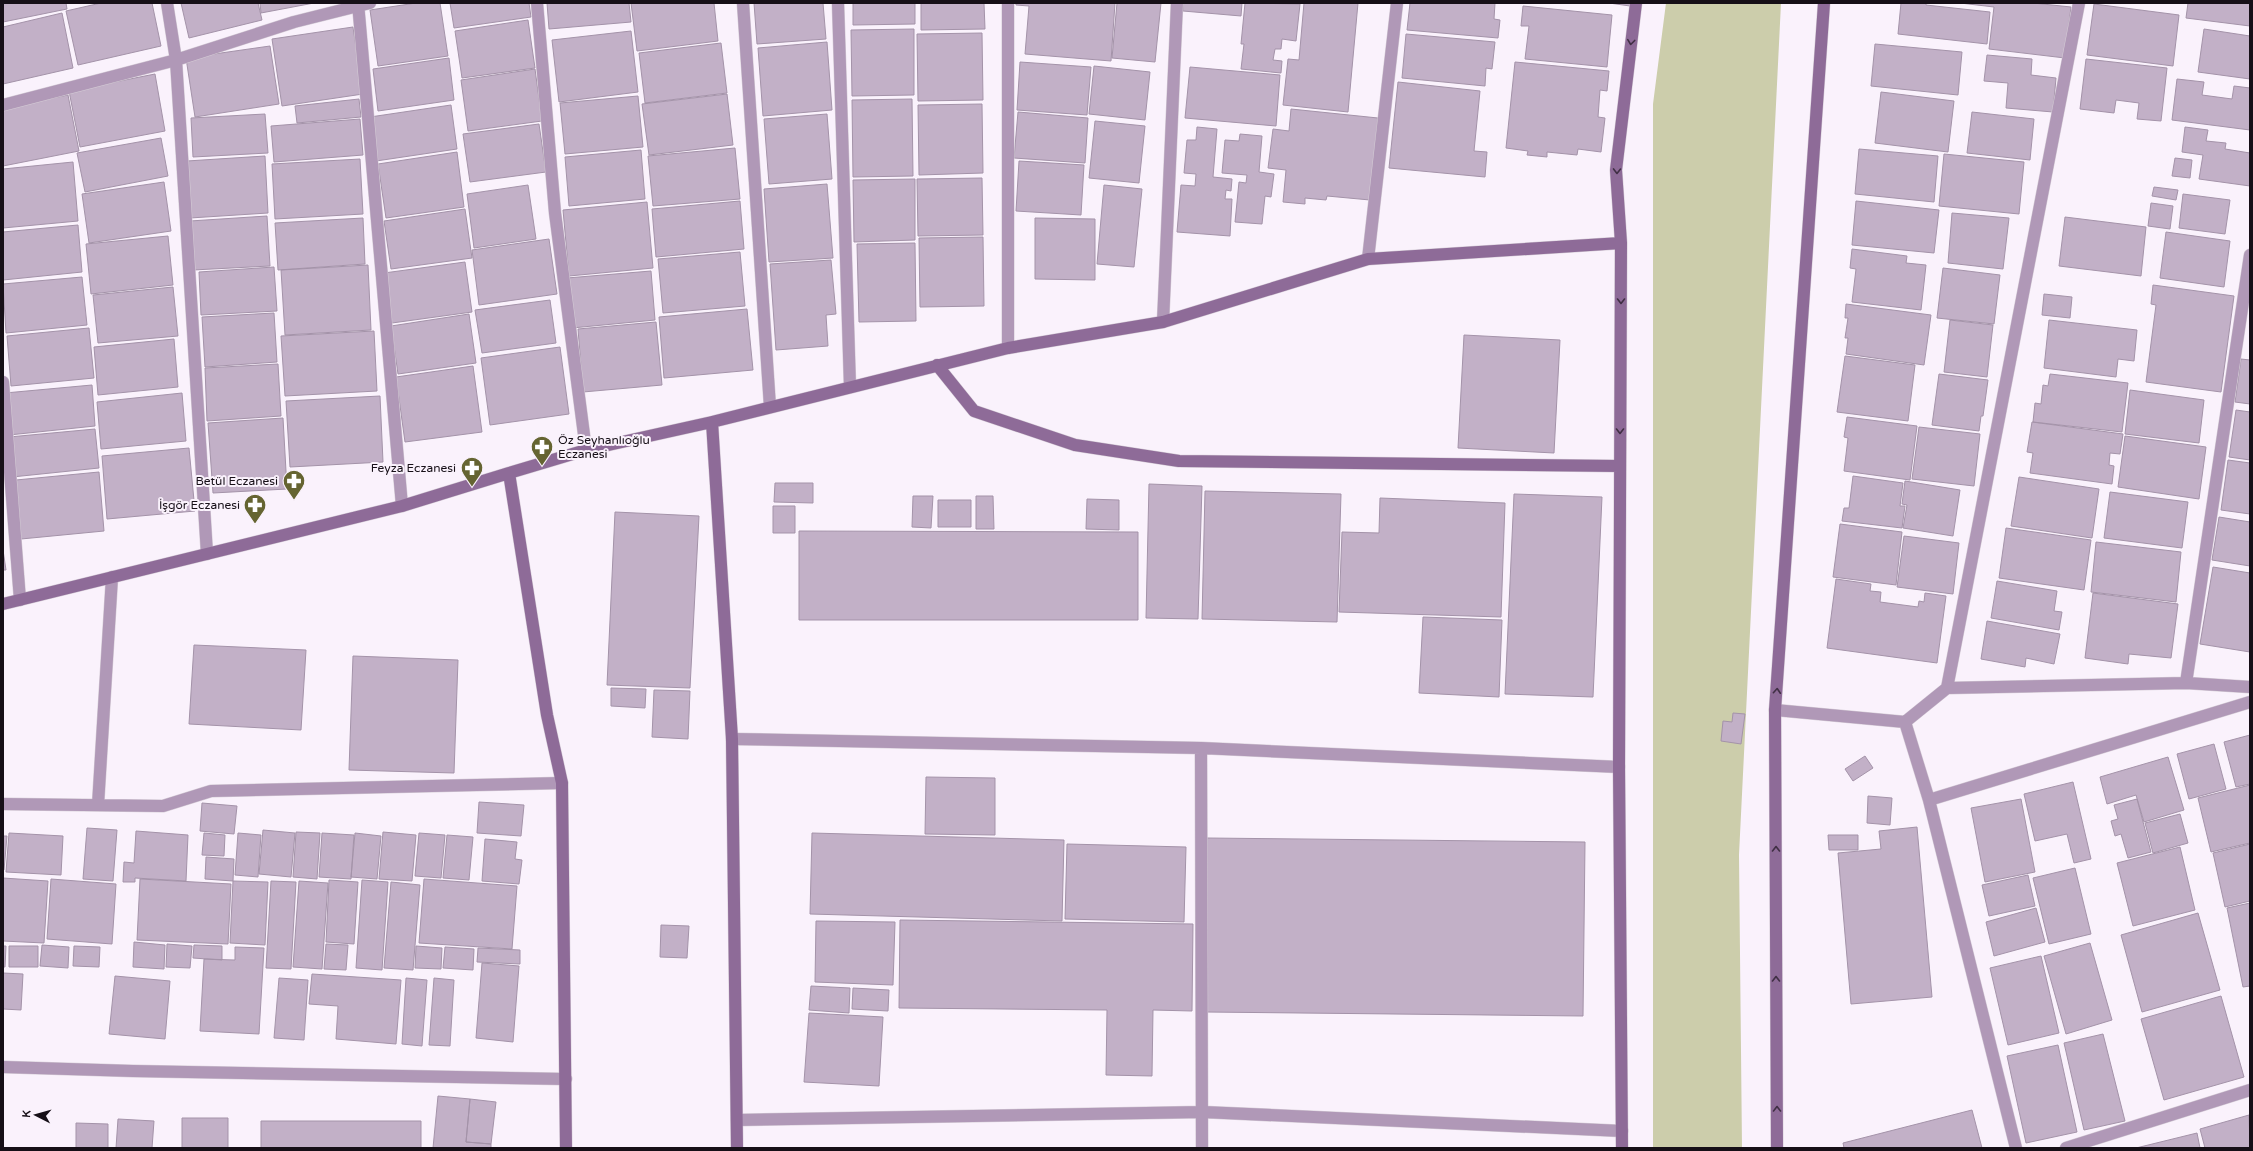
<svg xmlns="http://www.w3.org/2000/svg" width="2253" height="1151" font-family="'Varela Round',sans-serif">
	<rect width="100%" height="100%" fill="#faf2fc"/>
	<path fill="#cccdab" d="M1666,3H1781L1739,855L1742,1148H1653V104Z"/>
	<path fill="#c2b0c7" stroke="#a493a9" d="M3,3H66L67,9L3,22Z
		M101,3H152L161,46L78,65L66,11Z
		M181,3H258L262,20L189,38Z
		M260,3H314L261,13Z
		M416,3H440L448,56L378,66L370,10Z
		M450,3H529L531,17L454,28Z
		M547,3H629L631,22L549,29Z
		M631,3H714L718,41L637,51Z
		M754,3H823L826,39L757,44Z
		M853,3H915V24L853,25Z
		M921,3H984L985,29L921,30Z
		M1016,3H1115L1111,61L1025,54L1029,6L1016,5Z
		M1117,3H1161L1155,62L1112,58Z
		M1183,3H1242L1241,16L1183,11Z
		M1245,3L1300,4L1296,41L1282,39L1281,49H1275L1273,60L1282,61L1281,73L1241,69L1244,44H1241Z
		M1304,3H1358L1348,112L1283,105L1288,59L1299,60Z
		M1410,3H1495L1494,19L1500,20L1498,38L1407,30Z
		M1609,3H1630V6Z
		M1901,3H1926V5L1990,12L1987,44L1898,34Z
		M1960,3H2033L2071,7L2065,58L1989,49L1994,7Z
		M2188,3H2250V26L2186,18Z
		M2094,4L2179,15L2173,66L2087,55Z
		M1523,6L1612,15L1607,67L1525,59L1529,26H1521Z
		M62,13L73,68L3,84V27Z
		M528,20L535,68L462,78L455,31Z
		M353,27L363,94L282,106L272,39Z
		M914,29V95L852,96L851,30Z
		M2204,29L2250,36V79L2198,72Z
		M631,31L638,92L559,102L552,40Z
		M982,33L983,100L918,101L917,34Z
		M1406,34L1495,42L1492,69L1486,68L1485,86L1402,78Z
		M827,42L832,110L763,116L758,48Z
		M721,43L727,93L645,103L639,53Z
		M1875,44L1962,52L1958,95L1871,86Z
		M270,46L279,104L195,117L186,58Z
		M1987,55L2032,59L2031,75L2056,78L2053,112L2006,108L2008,83L1984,81Z
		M449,58L454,100L378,111L373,69Z
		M2086,59L2167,68L2161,121L2137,119L2139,103L2116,100L2114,113L2080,109Z
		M1020,62L1091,67L1087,115L1017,110Z
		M1515,62L1609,71L1607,91L1600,90L1598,117L1605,118L1601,152L1578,149L1577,155L1547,152V157L1527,155L1528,151L1506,148Z
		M1094,66L1150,72L1145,120L1089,114Z
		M1190,67L1280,75L1276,126L1185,118Z
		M535,69L542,121L468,131L461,80Z
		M155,74L165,131L80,147L69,91Z
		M2177,79L2204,82L2202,95L2232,99L2234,86L2250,88V130L2172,120Z
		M1398,82L1480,91L1474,151L1487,152L1485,177L1389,168Z
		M1881,92L1954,101L1948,152L1875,143Z
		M727,94L733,145L649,155L642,104Z
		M68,95L79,151L3,166V108Z
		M638,96L643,147L565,154L560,103Z
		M359,99L361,117L297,123L295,106Z
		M912,99L913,176L853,177L852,100Z
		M982,104L983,173L919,175L918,105Z
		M451,105L457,149L376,161L370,117Z
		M1291,109L1378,118L1370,200L1327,196L1326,200L1305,198V204L1283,202L1286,170L1268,168L1273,129L1289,131Z
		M1018,112L1088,118L1085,163L1014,158Z
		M1972,112L2034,119L2030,160L1967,153Z
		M265,114L268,153L193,157L191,118Z
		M827,114L832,179L769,184L764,119Z
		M360,119L363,155L274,162L271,126Z
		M1095,121L1145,126L1139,183L1089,178Z
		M539,124L546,172L470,182L463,134Z
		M1197,127L1217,129L1213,177L1232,179L1231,191L1226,190L1225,199H1232L1230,236L1177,232L1181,185L1195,186L1196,174L1184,173L1187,140H1196Z
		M2185,127L2208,130L2206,141L2226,143L2225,149L2250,153V186L2199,179L2203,155L2182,152Z
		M1240,134L1262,136L1259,172L1274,174L1271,197L1265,196L1262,224L1235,222L1239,182L1246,183L1247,175L1222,173L1225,140L1239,141Z
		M161,138L168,176L85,192L77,153Z
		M735,148L740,199L653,206L648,156Z
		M1859,149L1938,156L1934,202L1855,194Z
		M641,150L645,199L569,206L565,157Z
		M457,152L464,207L386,218L378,164Z
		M1944,154L2024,162L2019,214L1939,206Z
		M265,156L268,213L190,218L187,161Z
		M2175,158L2192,160L2190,178L2172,176Z
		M360,159L363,214L275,219L272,164Z
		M1019,161L1084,165L1081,215L1016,211Z
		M73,162L78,221L3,228V169Z
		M982,178L983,235L918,236L917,179Z
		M915,179V240L854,242L853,180Z
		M164,182L171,231L89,243L82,194Z
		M827,184L833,258L769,262L764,189Z
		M528,185L536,239L474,248L467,194Z
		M1104,185L1142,189L1134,267L1097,264Z
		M2154,187L2178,190L2176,200L2152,196Z
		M2183,194L2230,200L2225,234L2179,228Z
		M740,201L744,249L656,257L652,209Z
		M1856,201L1939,210L1934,253L1852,245Z
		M647,202L653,268L569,276L563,210Z
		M2151,203L2173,206L2170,229L2148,226Z
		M465,209L472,258L391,269L384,221Z
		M1952,213L2009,218L2003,269L1948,263Z
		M267,216L270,266L193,270L190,221Z
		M2065,217L2146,227L2141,276L2059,266Z
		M363,218L365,264L278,270L275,223Z
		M1035,218L1095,219V280L1035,279Z
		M78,225L82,272L3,280V232Z
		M2166,232L2230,241L2224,287L2160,278Z
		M168,236L173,285L91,294L86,244Z
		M983,237L984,306L920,307L919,238Z
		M549,239L557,294L479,305L472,250Z
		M915,243L916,321L859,322L857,244Z
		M1852,249L1907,256L1906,263L1926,265L1921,310L1852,302L1856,269L1850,268Z
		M740,252L745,306L663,313L658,259Z
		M831,260L836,314L826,315L828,346L776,350L770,264Z
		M465,262L472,312L392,323L384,273Z
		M368,265L371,330L285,335L281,270Z
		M274,267L277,311L201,315L199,272Z
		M1943,268L2000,275L1994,324L1937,318Z
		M651,271L655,320L572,328L567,278Z
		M82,277L87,325L6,333L3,284Z
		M2153,285L2234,296L2221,392L2146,382L2156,305L2151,304Z
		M173,287L178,336L98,343L93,295Z
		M2044,294L2072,297L2070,318L2042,315Z
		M550,300L556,343L482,353L475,310Z
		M1846,304L1931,315L1924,365L1846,354L1848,338H1845L1848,318H1845Z
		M747,309L753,370L664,378L659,317Z
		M274,313L277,362L205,367L202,317Z
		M469,314L476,363L398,374L391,326Z
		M1950,320L1993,325L1987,377L1944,372Z
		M2049,320L2137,330L2134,361L2118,359L2116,377L2044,368Z
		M656,322L662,385L583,392L578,329Z
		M89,328L94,378L11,386L7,336Z
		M374,331L377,391L285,396L281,336Z
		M1464,335L1560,340L1554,453L1458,448Z
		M174,339L178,387L98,395L94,347Z
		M560,347L569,414L490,425L481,358Z
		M1845,356L1915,365L1908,421L1837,412Z
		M2241,359L2250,360V404L2235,402Z
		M278,364L281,416L207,421L205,368Z
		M473,366L482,432L405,442L396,377Z
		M1939,374L1988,380L1983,416H1981L1979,431L1932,425Z
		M2050,374L2128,383L2122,432L2033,422L2035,403L2041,404L2043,385L2048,386Z
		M92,385L95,426L9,435L5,393Z
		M2130,390L2204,400L2199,443L2125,434Z
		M182,393L186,441L101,449L97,402Z
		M380,396L383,462L290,467L286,401Z
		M2236,410L2250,412V460L2229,457Z
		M1847,417L1917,426L1910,480L1844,471L1848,438L1844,437Z
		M283,418L287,489L213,493L208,423Z
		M2032,422L2123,434L2120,454L2110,453L2109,465L2114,466L2112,484L2030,473L2033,453L2027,452Z
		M1919,427L1980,434L1974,486L1912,479Z
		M95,429L99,468L12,477L9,437Z
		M2125,436L2206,447L2199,499L2118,487Z
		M189,448L195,511L107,519L102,456Z
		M2228,460L2250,463V514L2221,510Z
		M99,472L104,531L21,539L16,480Z
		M1853,476L1903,483L1900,506H1905L1902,528L1842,521L1844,508H1849Z
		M2019,477L2099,489L2092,538L2011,526Z
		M1905,481L1960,490L1953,536L1903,528L1907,505L1902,504Z
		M775,483H813V503L774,502Z
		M1149,484L1202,486L1198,619L1146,618Z
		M1205,491L1341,494L1337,622L1202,619Z
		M2110,492L2188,502L2182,548L2104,538Z
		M1514,494L1602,497L1593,697L1505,694Z
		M913,496H933L931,528L912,527Z
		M976,496H993L994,529H976Z
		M1380,498L1505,503L1501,617L1339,612L1342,532L1379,533Z
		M1087,499L1119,500V530L1086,529Z
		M938,500H971V527H938Z
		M773,506H795V533H773Z
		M615,512L699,516L690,688L607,685Z
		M2219,517L2250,522V566L2212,560Z
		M1840,524L1902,532L1896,585L1833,577Z
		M2006,528L2091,540L2084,590L1999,578Z
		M799,531L1138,532V620H799Z
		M1904,536L1959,543L1953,594L1897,587Z
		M2096,542L2181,552L2176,602L2091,592Z
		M3,550L6,570H3Z
		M2213,567L2250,573V652L2200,644Z
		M1836,579L1871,584L1870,591L1881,592L1880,602L1918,607L1919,601L1924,602L1925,593L1946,596L1937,663L1827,648Z
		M1997,581L2057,591L2054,611L2062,612L2059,630L1991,618Z
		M2093,593L2178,604L2171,658L2129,654L2128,664L2085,658Z
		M1423,617L1502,620L1499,697L1419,693Z
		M1987,621L2060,634L2054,664L2026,658L2025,667L1981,659Z
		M194,645L306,650L301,730L189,724Z
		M353,656L458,660L454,773L349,770Z
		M611,688L646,689L645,708L611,706Z
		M654,690L690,691L688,739L652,737Z
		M1733,713L1745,714L1741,744L1721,741L1723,721L1732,722Z
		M2250,735V784L2236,787L2224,742Z
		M2214,744L2226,789L2189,799L2177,754Z
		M1865,756L1873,768L1853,781L1845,769Z
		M2168,757L2184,810L2144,822L2136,795L2107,804L2100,777Z
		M926,777L995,778V835L925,834Z
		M2073,782L2091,859L2074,863L2067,834L2035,841L2024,794Z
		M2250,785V843L2211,852L2198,798Z
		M1868,796L1892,798L1890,825L1867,823Z
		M2021,799L2035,872L1985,882L1971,808Z
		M2137,799L2151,852L2128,858L2121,834L2115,836L2111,821L2118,819L2114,805Z
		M479,802L524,805L521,836L477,833Z
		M202,803L237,806L234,834L200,831Z
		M2180,814L2188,843L2153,853L2145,823Z
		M1917,827L1932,997L1851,1004L1838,853L1881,849L1879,831Z
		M87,828L117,830L113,881L83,879Z
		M263,830L295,833L291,877L259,874Z
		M136,831L188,835L186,881L135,878V882H123L124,862L134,863Z
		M296,832L320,833L317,879L293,877Z
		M383,832L416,835L412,881L379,879Z
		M9,833L63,836L61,875L6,872Z
		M204,833L225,835L224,856L202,855Z
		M238,833L261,835L258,877L235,875Z
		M322,833L354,835L351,879L319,877Z
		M355,833L381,836L377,879L351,877Z
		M419,833L445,835L441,878L415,876Z
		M812,833L1064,840L1062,921L810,914Z
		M447,835L473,837L469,880L443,878Z
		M1828,835H1858V850H1829Z
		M3,836H7L4,870L3,869Z
		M1207,838L1585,842L1583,1016L1206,1012Z
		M485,839L517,842L515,859L522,860L519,884L482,881Z
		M1067,844L1186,847L1184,922L1065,919Z
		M2250,844V901L2225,907L2213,853Z
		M2180,847L2195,910L2133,926L2117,863Z
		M206,857L234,859L233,881L205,879Z
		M2075,868L2091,934L2049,944L2033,878Z
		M2028,875L2035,906L1989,916L1982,885Z
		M3,878L48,881L44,943L3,941Z
		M51,879L116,884L112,944L47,939Z
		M140,879L231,884L228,944L137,940Z
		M424,879L517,886L512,949L419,943Z
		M329,880L358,882L354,944L326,942Z
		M362,880L388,882L382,970L356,968Z
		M233,881L268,882L265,945L230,943Z
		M271,881L296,882L291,969L266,968Z
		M299,881L328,883L322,969L293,967Z
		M391,882L420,885L413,970L384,968Z
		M2250,903V986L2243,987L2227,908Z
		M2036,908L2045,942L1994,956L1986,922Z
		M2198,913L2220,990L2142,1012L2121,935Z
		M900,920L1193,924L1192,1011L1153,1010L1152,1076L1106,1075L1107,1010L899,1008Z
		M816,921L895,922L893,985L815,982Z
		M661,925L689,926L687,958L660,957Z
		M134,942L165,945L164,969L133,967Z
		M2090,943L2112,1020L2066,1034L2044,956Z
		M167,944L192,946L190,968L166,967Z
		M326,944L348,945L346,970L324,969Z
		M42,945L69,947L68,968L40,966Z
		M194,945L222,946V960L193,958Z
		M3,946H6L5,967H3Z
		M9,946H38V967H9Z
		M74,946L100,947L99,967L73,966Z
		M416,946L442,948L441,969L415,968Z
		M235,947L264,948L259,1034L200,1031L204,959L235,960Z
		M445,947L474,949L473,970L443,968Z
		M478,948L520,950V964L477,962Z
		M2041,956L2059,1033L2008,1045L1990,968Z
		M482,963L519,966L513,1042L476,1038Z
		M3,973L23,974L21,1010L3,1009Z
		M312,974L401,980L396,1044L336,1039L338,1006L309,1004Z
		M115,976L170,981L165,1039L109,1034Z
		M279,978L308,980L304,1040L274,1038Z
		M406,978L427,980L422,1046L402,1044Z
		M434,978L454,980L450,1046L429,1045Z
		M811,986L850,988L849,1013L809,1010Z
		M853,988L889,990L888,1011L852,1009Z
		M2221,996L2244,1077L2164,1100L2141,1019Z
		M809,1013L883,1017L879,1086L804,1082Z
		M2103,1034L2125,1121L2084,1130L2064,1043Z
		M2058,1045L2077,1132L2026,1143L2007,1056Z
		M438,1096L470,1099L466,1142L491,1144V1148H433Z
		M470,1099L496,1102L491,1144L466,1142Z
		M1972,1110L1982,1148H1844L1843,1143Z
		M2249,1115L2250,1148H2205L2200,1129Z
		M182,1118H228V1148H182Z
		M118,1119L154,1121L152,1148H116Z
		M261,1121H421V1148H261Z
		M76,1123L108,1124V1148H76Z
		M2197,1133L2200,1148H2136Z"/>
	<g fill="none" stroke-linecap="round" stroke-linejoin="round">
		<g stroke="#d6ced7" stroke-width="13">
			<path id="street" d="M167,3L176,60L207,554
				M358,3L402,506
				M537,3L555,213L586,450
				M743,3L770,407
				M838,3L850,387
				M1008,3V348
				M3,105L176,60L294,22L370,3
				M1368,259L1397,3
				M1163,322L1177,3
				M3,382L20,600
				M2186,683L2250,255
				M1947,688L2186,683L2250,687
				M1775,710L1905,722
				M732,739L1201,748L1619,767
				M1201,748L1202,1148
				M1929,800L2250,702
				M3,804L163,806L211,791L562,783
				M98,805L112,577
				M3,1067L133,1071L566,1079
				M737,1120L1203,1112L1622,1131
				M2016,1148L1929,800L1905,722L1947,688L2079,3
				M2066,1148L2250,1090"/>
		</g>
		<g stroke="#d6ced7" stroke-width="13">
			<path id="secondary" d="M937,365L974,411L1075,445L1179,461L1620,466
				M712,422L732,739L737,1148
				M509,473L586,450L712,422L1008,348L1163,322L1368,259L1621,243
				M3,604L402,506L509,473L547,715L562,783L566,1148
				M1622,1148L1619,767L1621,243L1616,170L1636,3
				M1777,1148L1775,710L1824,3"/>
		</g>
		<use href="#street" stroke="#b098b7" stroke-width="12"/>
		<use href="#secondary" stroke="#8e6b98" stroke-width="12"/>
	</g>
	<defs><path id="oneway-chevron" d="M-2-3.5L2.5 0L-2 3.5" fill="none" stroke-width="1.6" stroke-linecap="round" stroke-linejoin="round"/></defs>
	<g stroke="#402f44">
		<use href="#oneway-chevron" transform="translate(1631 42) rotate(97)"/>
		<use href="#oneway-chevron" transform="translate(1617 171) rotate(91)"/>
		<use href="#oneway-chevron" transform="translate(1621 301) rotate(90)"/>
		<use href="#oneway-chevron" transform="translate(1620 431) rotate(90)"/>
		<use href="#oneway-chevron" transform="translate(1777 691) rotate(-86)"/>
		<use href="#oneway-chevron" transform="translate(1776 849) rotate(-90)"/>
		<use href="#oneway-chevron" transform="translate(1776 979) rotate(-90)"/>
		<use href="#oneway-chevron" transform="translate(1777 1109) rotate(-90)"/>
	</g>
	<defs>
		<g id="pharmacy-pin" transform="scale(1.15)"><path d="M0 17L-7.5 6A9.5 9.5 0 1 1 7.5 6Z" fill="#656431" stroke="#faf2fc"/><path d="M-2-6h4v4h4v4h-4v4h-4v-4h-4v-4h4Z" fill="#fff"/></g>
	</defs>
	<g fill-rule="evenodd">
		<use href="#pharmacy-pin" x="542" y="447"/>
		<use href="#pharmacy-pin" x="472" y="468"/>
		<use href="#pharmacy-pin" x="294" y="481"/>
		<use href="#pharmacy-pin" x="255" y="505"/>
	</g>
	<g text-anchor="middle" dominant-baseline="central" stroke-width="4" stroke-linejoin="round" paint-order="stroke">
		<g font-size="12" fill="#160f17" stroke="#faf2fc" text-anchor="end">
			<text x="558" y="440" text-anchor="start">Öz Seyhanlıoğlu<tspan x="558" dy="14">Eczanesi</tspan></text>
			<text x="456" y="468">Feyza Eczanesi</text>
			<text x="278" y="481">Betül Eczanesi</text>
			<text x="240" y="505">İşgör Eczanesi</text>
		</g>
	</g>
	<rect width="2253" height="1151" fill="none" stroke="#160f17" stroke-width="8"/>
	<g transform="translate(36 1115) rotate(276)" stroke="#faf2fc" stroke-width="3" paint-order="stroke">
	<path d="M0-3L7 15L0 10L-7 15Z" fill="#160f17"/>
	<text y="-6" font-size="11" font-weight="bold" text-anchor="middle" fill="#160f17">K</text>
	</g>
</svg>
